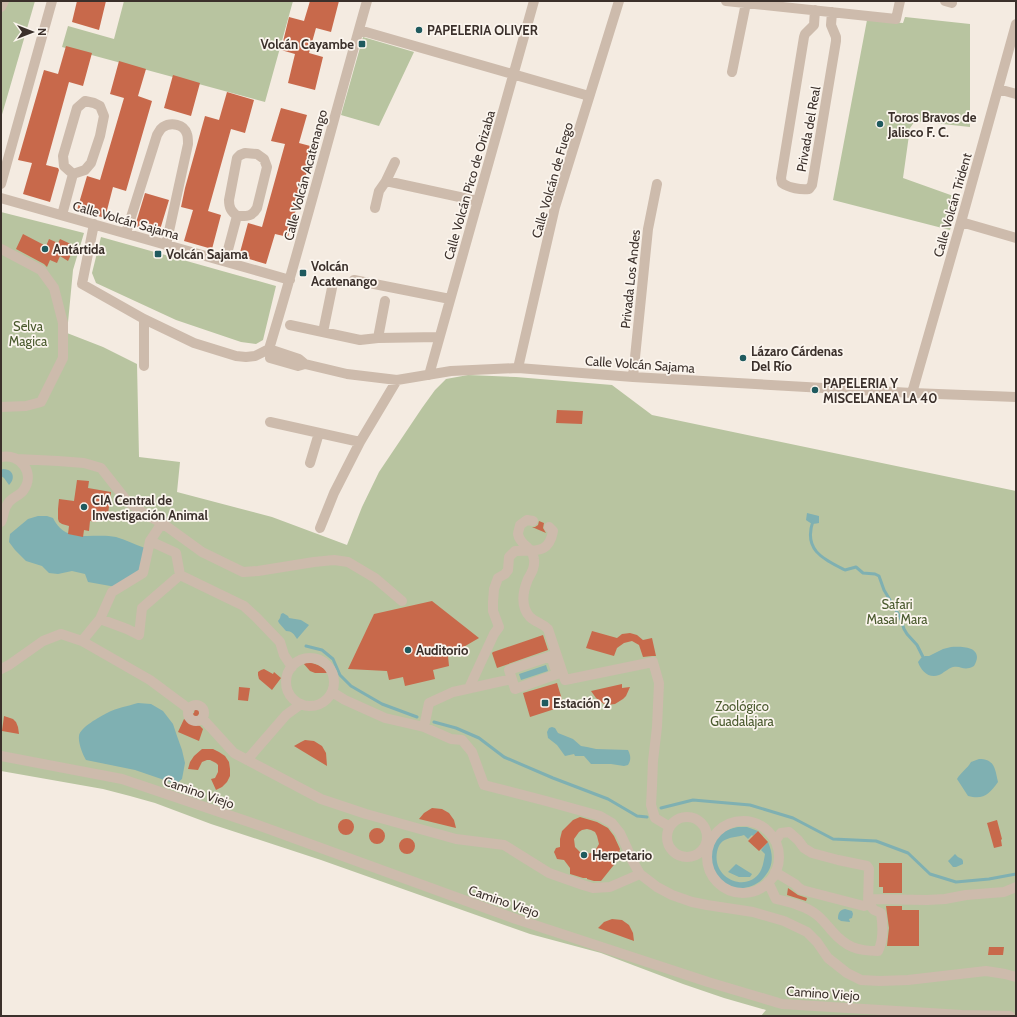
<svg xmlns="http://www.w3.org/2000/svg" width="1017" height="1017" font-family="Cabin,sans-serif">
	<rect width="100%" height="100%" fill="#f4ebe1"/>
	<path fill="#b8c4a0" d="M1,1H35L1,118Z
		M124,1H293L265,102L62,47L68,26L114,39Z
		M905,17L970,24V127L915,121L910,128L903,178L959,198L950,230L833,200L867,20L903,23Z
		M363,37L414,52L379,126L341,115Z
		M1,212L84,233L73,270L67,333L103,347L137,364L139,457L180,462L177,492L272,517L347,545L362,507L379,472L422,408L435,390L446,379L468,375L516,377L612,385L652,415L1016,491V1016H761L766,1010L724,998L683,984L601,953L530,934L321,860L211,824L155,803L130,796L103,789L1,771Z
		M101,237L276,286L263,340L256,344L241,342L176,320L96,283L92,273Z"/>
	<path fill="#7fb0b2" d="M3,469C13,469 16,478 9,485L4,478L1,476V470Z
		M807,513L819,516V523C813,525 810,523 806,520Z
		M38,516H47L53,518C66,545 93,532 116,537C126,540 136,545 145,548L141,570L116,587L88,582L85,574L72,571L58,574L49,573L42,566L26,561L15,550L9,542L10,534L28,519Z
		M283,613L288,616L289,618L301,620L309,625L297,639C294,634 292,631 286,631L279,623L278,621L280,618L281,614Z
		M951,647C963,646 985,647 974,666C963,672 962,665 953,667C947,669 944,673 939,675C929,679 921,671 918,662L921,658L925,656H929L943,649Z
		M546,665L548,671L521,680L519,674Z
		M138,703L151,704L163,711L173,724L177,736L182,750L185,763L182,779L176,784L135,770L86,760C83,755 78,743 79,736C80,727 100,717 107,713C116,708 128,706 138,703Z
		M552,727L555,728L558,733L573,739L581,746L587,747L596,749L628,750C631,756 631,760 628,765L624,766L611,764H591L584,756H575L574,754L565,756L557,745L548,738L547,732L549,728Z
		M979,759C995,759 995,769 998,782C989,794 984,800 968,796L957,779C961,772 967,769 971,762Z
		M738,827H747L758,831L753,836L752,835L748,839L744,835C738,837 729,837 723,841C719,844 718,848 717,852C712,879 747,893 760,872C763,867 764,860 765,854L761,850L768,842C773,853 774,866 765,876C760,883 752,887 744,888C715,890 699,854 721,834C726,830 732,828 738,827Z
		M955,854L958,857L962,859L963,861V864L956,867H953L948,861Z
		M736,864L752,874L750,877H739L728,872Z
		M845,909L852,911L853,914L852,918L849,919L850,922L841,921L838,919C838,914 839,910 845,909Z"/>
	<g fill="none" stroke-linecap="round" stroke-linejoin="round">
		<path stroke="#7fb0b2" stroke-width="3" d="M813,521C803,550 823,559 845,570L856,567L863,573L875,574L879,576L884,590L900,617L904,629L907,634L917,645L923,657
			M306,646L322,650L333,659L340,675L351,686L382,704L417,717
			M434,722L456,728L479,738L504,757L553,778L608,799L637,816L647,817
			M661,808L693,800L750,805L793,818L833,839L876,841L908,853L930,874L956,882L989,879L1016,874"/>
	</g>
	<path fill="#c8694b" fill-rule="evenodd" d="M77,1H106L99,30L72,22Z
		M310,1H339L331,32L316,28L309,53L323,57L315,90L288,83L295,54L281,50L289,17L304,21Z
		M66,46L92,53L83,86L69,82L46,165L58,168L59,170L50,202L23,194L32,163L18,160L44,70L58,74Z
		M119,61L146,69L138,96L152,101L126,191L113,187L105,218L77,210L87,176L100,180L124,98L110,94Z
		M173,75L200,83L191,116L164,108Z
		M227,92L254,100L245,133L231,129L208,211L221,215L212,249L184,241L193,210L181,207L185,188L205,116L219,120Z
		M281,108L307,115L299,143L314,147L288,237L275,234L266,264L239,256L248,223L262,227L285,144L271,141Z
		M145,193L169,200L159,233L135,226Z
		M23,234L46,246L49,239L58,243L60,239L75,246L68,261L60,256L57,263L50,260L47,267L44,264L16,249Z
		M557,410L583,411L582,424L556,423Z
		M77,480L89,481L88,488L111,492L107,521L97,519L96,522L90,521L89,531L84,530L83,537L68,534L69,526L62,524L59,522L58,519V509L59,499L74,501Z
		M539,521L544,523L543,528L546,533L532,527H535L538,525Z
		M432,601L479,638L448,656L449,666L433,670L435,679L405,686L403,677L389,680L387,671L348,669L374,614Z
		M592,631L617,638L622,634L630,633L637,635L643,640L652,638L656,656H652L643,657L639,645L632,641L624,643L617,648L614,656L586,648Z
		M543,635L548,650L497,668L492,653L493,652Z
		M303,663H312L318,665L331,673H315L310,671Z
		M264,669L273,674L274,672L281,678L272,690L259,679L258,675V672L261,670Z
		M557,683L564,706L530,717L523,693Z
		M622,684V688L630,687L626,696L623,699L615,704L607,705L604,704L596,698L591,691Z
		M239,687L250,688L248,701L238,700Z
		M195,708L200,709L202,713L199,714L197,717V721L195,724L200,726L203,729L199,741L178,732L184,719L189,721L190,715L194,713Z
		M4,716L13,719L16,722L18,727L19,734L2,731Z
		M305,740L314,741L322,746L326,753L327,766L294,746L301,742Z
		M202,749H213L219,752L225,756L229,762L230,769V776L227,782L222,787L216,790L211,779L215,778L218,772V765L216,763L210,760H207L202,762L198,770L188,769L190,762L194,756Z
		M432,808L442,809L449,813L454,820L456,828L419,819L424,813Z
		M580,817L597,822L608,828L614,836L620,849L617,861L601,881H594L587,879V878H583L570,874V868L564,860L557,859L554,852L556,848L560,847V839L562,831L573,820ZM587,829L591,830L595,832L597,836L599,844L595,851L592,853L584,854L581,853L575,847L574,839L579,832L582,830Z
		M338 827a8 8 0 1 1 16 0a8 8 0 1 1-16 0Z
		M997,820L1002,839L1001,840L1002,846L994,848L987,823Z
		M369 836a8 8 0 1 1 16 0a8 8 0 1 1-16 0Z
		M758,831L768,842L759,851L748,841Z
		M399 846a8 8 0 1 1 16 0a8 8 0 1 1-16 0Z
		M879,863H902V893H883V887H879Z
		M788,888L798,895L807,898L806,901L787,895Z
		M886,906H902V910H919V946H887L889,928Z
		M612,919L622,920L629,925L633,933L634,941L598,928L604,922Z
		M989,947H1004L1003,955H988Z"/>
	<g fill="none" stroke-linecap="round" stroke-linejoin="round">
		<path stroke="#cdbbac" stroke-width="10" d="M726,1L896,19L900,1
			M945,1L952,3
			M1,7L4,1
			M815,10L814,25L805,34L804,37L781,178L782,183C789,188 801,190 809,189L812,185L836,41V37L831,25L832,12
			M359,30L589,96
			M732,72L746,3
			M998,89L1016,94
			M85,101L94,103L100,106L104,116L100,136L91,163L85,170L73,174L64,166L63,156L77,108Z
			M245,153L257,154L264,159L267,167L257,208C252,217 247,216 237,216C231,211 229,208 229,200L237,158L240,155Z
			M395,162L386,181L478,201
			M1,184L52,1
			M1,198L290,280
			M375,208L379,191L386,181
			M62,215L73,174
			M961,222L1016,238
			M94,224L82,284L144,319L194,343L236,356L246,357L255,356L269,349C304,234 334,117 367,1
			M126,233L157,135C159,132 160,129 163,127C171,122 184,124 187,134C188,137 188,141 188,144L166,245
			M1,249L41,270L54,288L63,323V358L41,402L26,406L1,407
			M225,261L237,216
			M354,280L450,299
			M144,319V366
			M290,325L360,340L378,338L439,337
			M323,332L332,288
			M378,338L385,301
			M269,349L299,359L305,364L347,374L397,380L451,371L518,368L633,377L912,393L1016,397
			M270,358L298,366L305,364
			M518,368L555,207L619,1
			M429,375L534,1
			M633,377L648,229L657,184
			M912,393L961,222L1016,24
			M270,422L360,442
			M1,457C21,453 36,474 23,491C19,496 10,498 7,505C3,510 4,517 1,522
			M17,459L58,461L84,463L101,468L127,501L145,514L162,523L202,552L243,572L258,571L314,562L334,560L348,562L375,578L402,601
			M310,463L319,433
			M533,521L527,520L520,525C520,527 518,531 518,534C520,546 533,547 534,559C535,567 532,572 528,579C523,591 520,606 530,617C535,622 542,623 548,629L565,680L653,662L659,683L657,727L653,761L652,786L651,805L655,818L670,827
			M320,528L334,493L360,442L397,380
			M150,541L176,553L180,575
			M100,619L112,592L143,573L150,541L162,523
			M82,641L100,619L127,629L139,635L142,608L180,575L244,606L256,617L280,642L284,655L292,667
			M551,656L557,674L515,689L509,670Z
			M286 682a24 24 0 1 1 48 0a24 24 0 1 1-48 0Z
			M1,669L9,665L43,641L61,634L82,641L150,680L189,709
			M469,688L494,634L499,627L493,611V602L494,589L498,578L505,574L508,570L509,557L515,551C534,550 549,555 553,531L549,527
			M332,692L345,700L385,718L424,727L451,739L462,740L472,752L484,785L546,801L600,816L612,823L620,833L627,848L632,860L640,874L657,887L672,895L692,902L707,905L753,912L784,921L807,932L817,942L828,958L847,973L861,980L880,981L908,980L986,971L1005,974L1016,977
			M188 713a8 8 0 1 1 16 0a8 8 0 1 1-16 0Z
			M203,719L234,753L321,799L366,814L456,839L504,845L549,873L583,885L593,888L610,887L640,874
			M424,727L429,703L453,692L512,679
			M1,756L122,779L255,824L516,919L708,982L782,1004L962,1015L1010,1016
			M247,760L286,715L301,704
			M667 837a20 20 0 1 1 40 0a20 20 0 1 1-40 0Z
			M707 857a36 36 0 1 1 72 0a36 36 0 1 1-72 0Z
			M775,872L795,884L799,888L802,890L864,906L868,903
			M768,882L776,899C789,902 806,906 817,915C822,919 827,925 832,931C846,947 857,951 878,951C884,940 883,926 881,913L874,910L868,903L869,869L867,866L838,860L812,853L804,848L798,840L789,832L781,833L775,841
			M868,899L927,900L945,899L966,895L1004,892L1016,887"/>
	</g>
	<g fill="#1f5a5e" stroke="#fbf5ee" stroke-width="1.5">
		<circle cx="419" cy="30" r="4"/>
		<rect x="358" y="40" width="8" height="8" rx="2"/>
		<circle cx="880" cy="124" r="4"/>
		<circle cx="45" cy="249" r="4"/>
		<rect x="154" y="250" width="8" height="8" rx="2"/>
		<rect x="299" y="269" width="8" height="8" rx="2"/>
		<circle cx="743" cy="358" r="4"/>
		<circle cx="815" cy="390" r="4"/>
		<circle cx="84" cy="507" r="4"/>
		<circle cx="408" cy="650" r="4"/>
		<rect x="541" y="699" width="8" height="8" rx="2"/>
		<circle cx="584" cy="855" r="4"/>
	</g>
	<g text-anchor="middle" dominant-baseline="central" stroke-width="3.5" stroke-linejoin="round" paint-order="stroke">
		<g font-size="13" font-weight="bold" fill="#3b302b" stroke="#fbf5ee" text-anchor="start">
			<text x="427" y="30">PAPELERIA OLIVER</text>
			<text x="354" y="44" text-anchor="end">Volcán Cayambe</text>
			<text x="888" y="117">Toros Bravos de<tspan x="888" dy="15">Jalisco F. C.</tspan></text>
			<text x="53" y="249">Antártida</text>
			<text x="166" y="254">Volcán Sajama</text>
			<text x="311" y="266">Volcán<tspan x="311" dy="15">Acatenango</tspan></text>
			<text x="751" y="351">Lázaro Cárdenas<tspan x="751" dy="15">Del Río</tspan></text>
			<text x="823" y="383">PAPELERIA Y<tspan x="823" dy="15">MISCELANEA LA 40</tspan></text>
			<text x="92" y="500">CIA Central de<tspan x="92" dy="15">Investigación Animal</tspan></text>
			<text x="416" y="650">Auditorio</text>
			<text x="553" y="703">Estación 2</text>
			<text x="592" y="855">Herpetario</text>
		</g>
		<g font-size="13" fill="#3b302b" stroke="#fbf5ee">
			<text transform="translate(808 129) rotate(-80)">Privada del Real</text>
			<text transform="translate(305 175) rotate(-75)">Calle Volcán Acatenango</text>
			<text transform="translate(552 180) rotate(-74)">Calle Volcán de Fuego</text>
			<text transform="translate(469 185) rotate(-74)">Calle Volcán Pico de Orizaba</text>
			<text transform="translate(952 205) rotate(-74)">Calle Volcán Trident</text>
			<text transform="translate(126 220) rotate(16)">Calle Volcán Sajama</text>
			<text transform="translate(630 279) rotate(-84)">Privada Los Andes</text>
			<text transform="translate(640 364) rotate(4)">Calle Volcán Sajama</text>
			<text transform="translate(199 792) rotate(19)">Camino Viejo</text>
			<text transform="translate(504 901) rotate(19)">Camino Viejo</text>
			<text transform="translate(823 993) rotate(4)">Camino Viejo</text>
		</g>
		<g font-size="13" fill="#4a5a2e" stroke="#fbf5ee">
			<text x="28" y="326">Selva<tspan x="28" dy="15">Magica</tspan></text>
			<text x="897" y="604">Safari<tspan x="897" dy="15">Masai Mara</tspan></text>
			<text x="742" y="706">Zoológico<tspan x="742" dy="15">Guadalajara</tspan></text>
		</g>
	</g>
	<rect width="1017" height="1017" fill="none" stroke="#3b302b" stroke-width="4"/>
	<g transform="translate(32 32) rotate(90)" stroke="#fbf5ee" stroke-width="3" paint-order="stroke">
	<path d="M0-3L7 15L0 10L-7 15Z" fill="#3b302b"/>
	<text y="-6" font-size="11" font-weight="bold" text-anchor="middle" fill="#3b302b">N</text>
	</g>
</svg>
